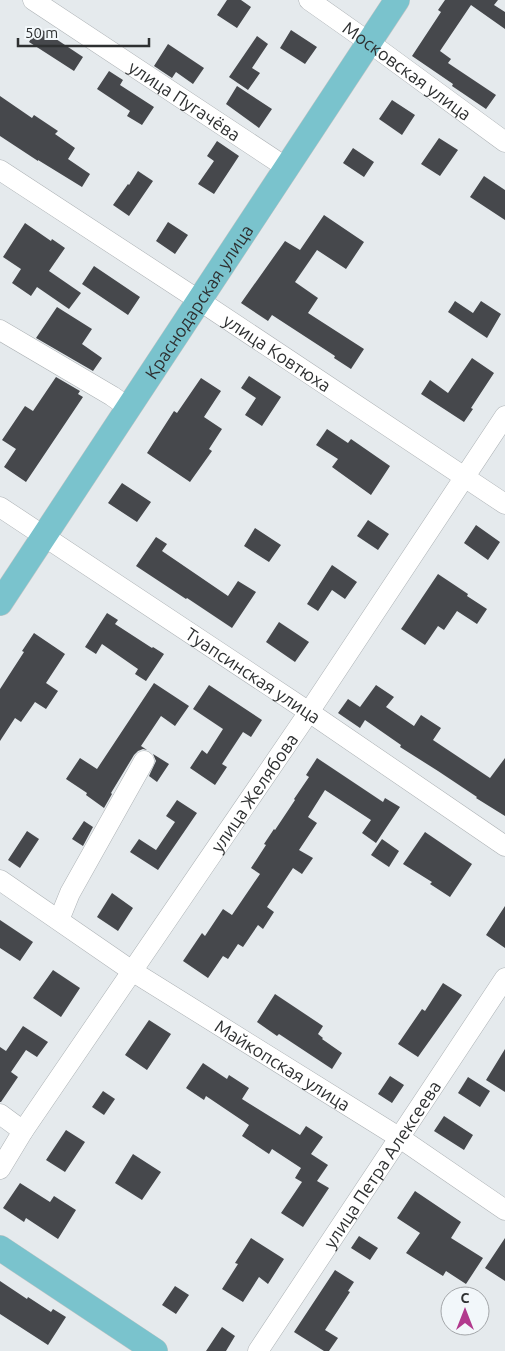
<svg xmlns="http://www.w3.org/2000/svg" width="505" height="1351" font-family="Ubuntu,sans-serif">
	<rect width="100%" height="100%" fill="#e5eaed"/>
	<path fill="#46484c" d="M227,0H241L251,7L237,28L217,15Z
		M445,0H498L494,5L505,12V29L471,5L440,51L451,59L448,63L496,95L486,109L452,86L453,84L412,56L441,12L438,10Z
		M38,27L83,57L74,71L29,42Z
		M291,30L317,47L305,64L280,48Z
		M257,36L268,44L252,68L260,73L248,90L229,77Z
		M168,44L204,68L193,84L176,72L172,78L154,66Z
		M109,71L123,80L120,85L154,107L142,125L127,116L130,111L97,89Z
		M237,86L272,109L259,128L226,104Z
		M0,96L32,118L34,115L58,131L55,134L75,148L68,159L90,174L82,187L38,160V161L0,136Z
		M392,100L415,115L402,135L379,119Z
		M439,138L458,150L440,176L421,164Z
		M217,141L239,156L214,194L198,184L214,161L207,156Z
		M353,148L374,162L364,177L343,163Z
		M138,171L153,181L129,216L113,205L128,184L129,185Z
		M484,176L505,190V220L470,197Z
		M324,215L364,242L346,269L317,250L295,282L318,298L308,313L364,349L351,369L334,358L335,356L272,315L268,321L241,303L285,241L300,250Z
		M168,222L188,235L175,254L156,241Z
		M25,223L51,241L52,239L65,248L49,271L81,293L69,309L37,287L31,296L12,283L21,269L3,257Z
		M94,266L140,297L128,315L82,284Z
		M455,301L473,313L481,301L501,314L487,338L448,312Z
		M57,307L92,329L82,344L102,358L93,371L36,338Z
		M472,358L494,373L471,408L473,409L464,422L421,394L430,380L448,393Z
		M249,376L281,397L262,426L245,415L256,398L241,388Z
		M56,377L80,391L78,394L83,397L26,482L4,467L16,449L2,440L25,406L33,411Z
		M201,378L221,391L204,417L222,429L209,449L212,451L190,482L147,453L174,411L177,413Z
		M327,429L348,443L351,439L390,466L371,495L332,467L338,459L316,445Z
		M122,483L151,502L137,522L108,503Z
		M368,520L389,534L378,550L357,536Z
		M476,525L500,542L488,560L464,543Z
		M255,528L281,545L269,562L244,546Z
		M156,537L167,544L162,551L228,596L238,581L256,592L232,628L187,598L186,599L136,566Z
		M332,565L357,582L345,599L332,590L318,611L307,604Z
		M438,574L468,594L467,596L487,609L477,624L457,611L444,630L438,626L425,645L401,629Z
		M107,613L118,620L115,624L152,648L153,647L164,654L146,681L135,674L138,669L102,644L96,654L85,647Z
		M279,622L309,642L295,662L266,642Z
		M34,633L65,654L46,683L58,691L46,709L35,702L21,722L15,718L0,741V689L24,652L22,651Z
		M154,683L189,706L175,726L161,716L141,746L147,750L143,749L138,751L134,755L111,793L112,794L104,808L86,795L87,793L66,779L80,758L97,769Z
		M209,685L262,720L251,737L243,732L222,764L227,767L215,785L190,768L202,750L207,754L223,729L193,709Z
		M376,685L394,697L386,707L414,726L421,715L441,728L433,740L490,778L505,758V816L476,798L477,797L438,771L400,747L401,745L365,720L360,728L338,713L348,699L360,707Z
		M153,754L169,764L157,782L149,776L156,761Z
		M317,758L383,802L385,798L400,807L376,843L362,833L371,820L325,790L308,817L317,823L299,850L313,858L302,874L293,868L267,907L274,912L263,929L258,925L243,947L238,944L228,959L223,956L208,978L183,961L202,933L205,936L223,909L232,915L260,874L251,868L266,845L264,844L274,829L275,830L295,800L294,799L309,777L306,775Z
		M177,800L197,813L158,870L130,852L139,839L156,850L175,822L166,816Z
		M84,821L93,827L83,846L72,839Z
		M27,831L39,839L20,868L8,860Z
		M425,832L472,864L450,897L430,884L432,882L403,864Z
		M382,839L399,851L389,867L371,855Z
		M112,893L133,908L118,931L97,917Z
		M505,906V948L486,935Z
		M0,920L33,942L20,961L0,948Z
		M53,970L80,988L61,1017L33,998Z
		M443,983L462,995L418,1057L398,1044L422,1009L425,1011Z
		M275,994L323,1026L318,1034L323,1038L322,1039L342,1053L332,1069L279,1034L277,1036L257,1022Z
		M149,1020L171,1034L147,1070L125,1055Z
		M23,1026L48,1042L37,1057L26,1050L11,1072L18,1077L1,1102H0V1047L6,1051Z
		M505,1049V1092L486,1080Z
		M203,1063L227,1079L229,1075L249,1088L242,1099L300,1135L306,1126L323,1137L311,1154L328,1165L317,1181L329,1188L303,1227L281,1213L302,1182L295,1178L301,1168L272,1149L269,1154L242,1136L249,1125L206,1096L204,1100L186,1088Z
		M390,1076L404,1085L392,1103L378,1094Z
		M468,1077L490,1091L480,1107L458,1093Z
		M103,1091L115,1099L104,1115L92,1107Z
		M444,1116L473,1135L464,1150L434,1131Z
		M66,1130L85,1142L65,1172L46,1160Z
		M133,1154L161,1172L142,1200L115,1183Z
		M20,1183L50,1202L54,1196L76,1210L58,1239L26,1218L24,1222L3,1208Z
		M415,1191L461,1222L451,1238L483,1258L466,1284L446,1271L443,1276L406,1253L420,1233L397,1218Z
		M359,1236L378,1248L370,1260L351,1248Z
		M251,1238L284,1259L268,1284L259,1277L243,1302L222,1289L238,1264L235,1263Z
		M505,1238V1281L485,1268Z
		M335,1270L354,1282L348,1291L350,1292L325,1330L338,1338L329,1351H324L294,1332Z
		M0,1281L27,1299L28,1297L51,1312L53,1309L66,1317L48,1345L0,1314Z
		M175,1286L189,1295L176,1314L162,1305Z
		M222,1327L235,1336L226,1351H206Z"/>
	<g fill="none" stroke-linecap="round" stroke-linejoin="round">
		<g stroke="#adb2b5" stroke-width="21">
			<g id="minor">
				<path id="s1" d="M33,0L287,168"/>
				<path id="s2" d="M309,0L370,43L505,142"/>
				<path id="s3" d="M0,170L200,301L505,504"/>
				<path d="M0,330L112,396L129,408"/>
				<path id="s4" d="M0,507L309,712L505,846"/>
				<path id="s5" d="M0,880L132,971L400,1138L505,1210"/>
				<path d="M59,920L70,893L144,761"/>
				<path d="M0,1114L23,1131"/>
				<path id="s6" d="M0,1169L23,1131L309,712L505,416"/>
				<path id="s7" d="M258,1351L505,978"/>
			</g>
		</g>
		<g stroke="#c4c5c5" stroke-width="26">
			<g id="major">
				<path id="s8" d="M0,603L397,0"/>
				<path d="M0,1248L155,1351"/>
			</g>
		</g>
		<use href="#minor" stroke="#fff" stroke-width="20"/>
		<use href="#major" stroke="#7ac3cd" stroke-width="25"/>
	</g>
	<g text-anchor="middle" dominant-baseline="central" stroke-width="5" stroke-linejoin="round" paint-order="stroke">
		<g font-size="18" fill="#2e3031" stroke="#f2f7fa">
			<text stroke="none"><textPath href="#s2" startOffset="121">Московская улица</textPath></text>
			<text stroke="none"><textPath href="#s1" startOffset="182">улица Пугачёва</textPath></text>
			<text stroke="none"><textPath href="#s8" startOffset="361">Краснодарская улица</textPath></text>
			<text stroke="none"><textPath href="#s3" startOffset="332">улица Ковтюха</textPath></text>
			<text stroke="none"><textPath href="#s4" startOffset="304">Туапсинская улица</textPath></text>
			<text stroke="none"><textPath href="#s6" startOffset="454">улица Желябова</textPath></text>
			<text stroke="none"><textPath href="#s5" startOffset="338">Майкопская улица</textPath></text>
			<text stroke="none"><textPath href="#s7" startOffset="224">улица Петра Алексеева</textPath></text>
		</g>
	</g>
	<g transform="translate(465 1311)"><circle r="24" fill="#f2f7fa" stroke="#a4a7aa"/>
	<path d="M0-4L9 19L0 12L-9 19Z" fill="#b2398d"/>
	<text y="-8" font-size="14" font-weight="bold" text-anchor="middle" fill="#2e3031">С</text>
	</g>
	<path d="M18 38v8h131v-8" fill="none" stroke="#2e3031" stroke-width="2.5"/>
	<text x="25" y="38" font-size="15" fill="#2e3031" stroke="#f2f7fa" stroke-width="4" paint-order="stroke">50 m</text>
</svg>
